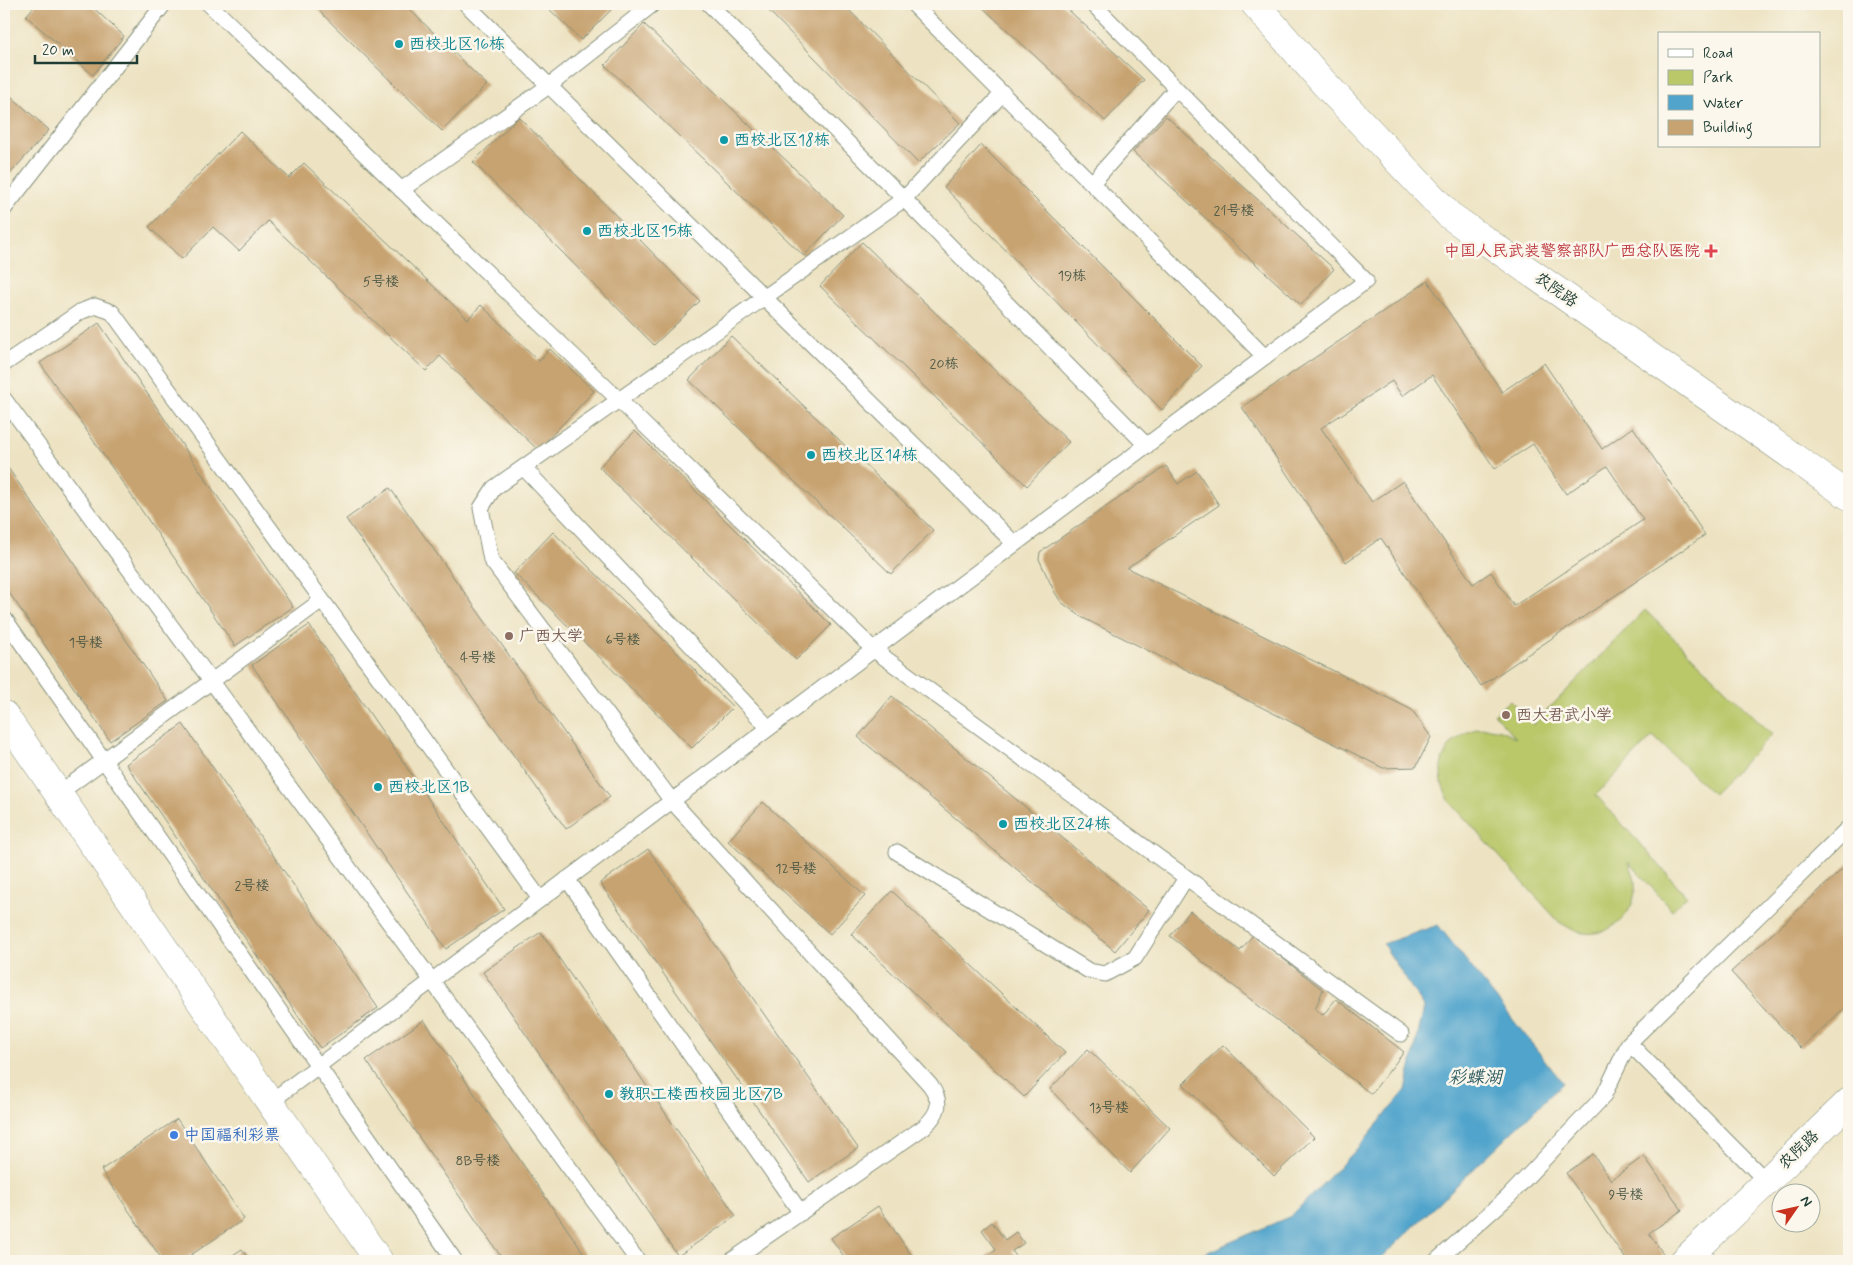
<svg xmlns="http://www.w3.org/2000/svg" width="1853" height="1265" font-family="Mynerve,'LXGW WenKai TC',sans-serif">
	<rect width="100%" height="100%" fill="#fbf7ec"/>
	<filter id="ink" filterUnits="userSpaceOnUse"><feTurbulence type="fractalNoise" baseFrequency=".02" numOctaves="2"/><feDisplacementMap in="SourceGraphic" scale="10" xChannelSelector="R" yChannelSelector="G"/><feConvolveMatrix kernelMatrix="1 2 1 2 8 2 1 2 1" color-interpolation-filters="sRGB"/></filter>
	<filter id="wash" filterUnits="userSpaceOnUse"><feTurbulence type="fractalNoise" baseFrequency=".0096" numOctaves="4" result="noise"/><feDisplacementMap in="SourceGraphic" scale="20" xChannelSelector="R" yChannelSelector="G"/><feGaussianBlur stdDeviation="1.12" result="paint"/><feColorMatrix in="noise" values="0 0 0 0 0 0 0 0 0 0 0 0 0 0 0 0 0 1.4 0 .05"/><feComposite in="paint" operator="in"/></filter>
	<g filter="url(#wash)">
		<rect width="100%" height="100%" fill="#ede3c2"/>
		<path fill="#bac86a" stroke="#6c824f" d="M1645,610L1772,734L1713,794L1653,736L1596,795L1687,896L1672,910L1629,862C1631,869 1635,876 1635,884C1637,912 1612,937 1583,933C1574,932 1567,926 1559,922L1450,802C1445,792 1441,784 1441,772C1440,745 1469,723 1495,729C1503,730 1509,734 1516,738L1494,714L1510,700L1533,725Z"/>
		<path fill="#51a4cc" stroke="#387080" d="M1438,925L1563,1083L1378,1261H1187L1291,1216L1355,1151L1406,1090L1424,1007L1383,944Z"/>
		<g id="blocks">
			<path fill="#c7a371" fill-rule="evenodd" d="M36,4H89L124,36L93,75L26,16Z
				M312,4H404L487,85L442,131Z
				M544,4H617L581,40Z
				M762,4H843L960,123L918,163Z
				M979,4H1062L1144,80L1105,121Z
				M644,24L843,215L804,256L605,65Z
				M4,90L49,130L9,175L4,171Z
				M1166,116L1334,269L1301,305L1133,152Z
				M519,117L700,301L654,345L473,162Z
				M240,131L289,178L304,163L468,319L481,305L539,361L550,349L594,391L538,450L440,356L426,371L268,221L239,251L213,227L182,259L149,227Z
				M981,145L1202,366L1162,410L944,187Z
				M862,242L1069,442L1027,486L820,286Z
				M1428,281L1502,392L1544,363L1602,449L1633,427L1705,535L1481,686L1381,538L1346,562L1242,407ZM1432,375L1495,469L1533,444L1566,494L1607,466L1643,520L1514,606L1491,572L1473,584L1403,481L1372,502L1321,428L1392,381L1402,396Z
				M99,323L293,607L235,646L40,363Z
				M731,336L933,530L891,574L689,380Z
				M635,431L831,625L796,660L599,467Z
				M4,462L168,701L110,741L4,585Z
				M1166,466L1178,484L1197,471L1219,505L1127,568L1412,710L1431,737L1416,767L1383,768L1083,618L1061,602L1054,591L1039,559L1040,552Z
				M390,488L610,797L566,829L346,519Z
				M553,532L733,707L692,748L514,573Z
				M309,625L504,909L446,949L252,665Z
				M892,696L1149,910L1115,951L858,737Z
				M183,724L378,1008L320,1048L126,764Z
				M763,802L865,896L830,934L728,841Z
				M648,849L858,1148L809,1182L600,883Z
				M1849,863V1004L1801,1048L1731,972Z
				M892,891L1065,1053L1024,1097L851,934Z
				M1190,911L1240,951L1253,935L1323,990L1315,1009L1323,1015L1336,999L1404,1052L1371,1094L1170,936Z
				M541,932L736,1216L678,1256L483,972Z
				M424,1020L589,1261H504L366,1060Z
				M1223,1045L1314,1137L1274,1176L1183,1084Z
				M1088,1049L1170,1128L1130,1173L1050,1089Z
				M177,1119L244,1219L182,1261H163L101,1170Z
				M1593,1154L1611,1180L1644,1156L1682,1210L1649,1233L1664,1255L1655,1261H1627L1566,1173Z
				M878,1206L915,1261H847L831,1238Z
				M992,1222L1005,1240L1016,1232L1024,1243L1012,1251L1020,1261H986L984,1258L996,1249L982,1230Z
				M242,1249L250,1261H224Z"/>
		</g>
	</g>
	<g filter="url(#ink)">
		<use href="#blocks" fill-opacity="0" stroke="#86907b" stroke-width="1"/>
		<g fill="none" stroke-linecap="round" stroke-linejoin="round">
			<g stroke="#86907b" stroke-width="17">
				<path id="service" d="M209,4L620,401L874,650L1401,1034
					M466,4L1015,544
					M709,4L904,199L1147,446
					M913,4L1265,357
					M1092,183L1176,89
					M401,190L550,85L653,4
					M4,209L164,4
					M4,364L80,312L95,306L112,312L540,899
					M4,399L638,1261
					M524,468L769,728
					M4,618L455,1261
					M58,794L322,600
					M897,852L1089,971L1105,974L1135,958L1186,878
					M567,879L801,1213
					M1629,1043L1766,1181
					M270,1102L1366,281L1093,4
					M731,1261L924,1127C939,1113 943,1103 930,1085L672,801L491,560L481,508L494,488L904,199L1003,93
					M1436,1261L1508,1197L1603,1097L1629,1043L1847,829"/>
			</g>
			<g stroke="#86907b" stroke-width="29">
				<path id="minor" d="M1255,4L1323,82L1449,215L1849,496
					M4,715L379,1261
					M1684,1261L1849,1102"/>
			</g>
			<use href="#service" stroke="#fff" stroke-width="15"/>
			<use href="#minor" stroke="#fff" stroke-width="28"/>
		</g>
	</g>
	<g fill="#0f9aa8" stroke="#fbf7ec" stroke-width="2">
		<circle cx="399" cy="44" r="5"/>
		<circle cx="724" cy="140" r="5"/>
		<circle cx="587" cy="231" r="5"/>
		<circle cx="811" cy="455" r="5"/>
		<circle cx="378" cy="787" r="5"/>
		<circle cx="1003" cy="824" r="5"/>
		<circle cx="609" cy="1094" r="5"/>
	</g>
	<path fill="#e0444e" stroke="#fbf7ec" stroke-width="2" d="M1708.5 243.5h5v5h5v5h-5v5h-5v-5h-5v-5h5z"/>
	<g fill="#8d6e63" stroke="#fbf7ec" stroke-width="2">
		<circle cx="509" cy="636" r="5"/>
		<circle cx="1506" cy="715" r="5"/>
	</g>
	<circle fill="#3f7fe0" stroke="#fbf7ec" stroke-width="2" cx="174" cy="1135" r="5"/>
	<g text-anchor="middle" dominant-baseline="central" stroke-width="5" stroke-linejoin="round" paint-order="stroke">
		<g font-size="14" fill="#495643">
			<text x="1234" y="211">21号楼</text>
			<text x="1072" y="276">19栋</text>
			<text x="381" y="282">5号楼</text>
			<text x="944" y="364">20栋</text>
			<text x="623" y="640">6号楼</text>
			<text x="86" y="643">1号楼</text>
			<text x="478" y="658">4号楼</text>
			<text x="796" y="869">12号楼</text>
			<text x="252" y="886">2号楼</text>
			<text x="1109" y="1108">13号楼</text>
			<text x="478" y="1161">8B号楼</text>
			<text x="1626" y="1195">9号楼</text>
		</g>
		<g font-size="16" fill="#0d838f" stroke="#fbf7ec" text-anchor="start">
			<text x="409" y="44">西校北区16栋</text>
			<text x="734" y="140">西校北区18栋</text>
			<text x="597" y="231">西校北区15栋</text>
			<text x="821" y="455">西校北区14栋</text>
			<text x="388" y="787">西校北区1B</text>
			<text x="1013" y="824">西校北区24栋</text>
			<text x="619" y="1094">教职工楼西校园北区7B</text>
		</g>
		<g font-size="16" fill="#be3a42" stroke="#fbf7ec" text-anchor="end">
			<text x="1700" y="251">中国人民武装警察部队广西总队医院</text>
		</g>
		<g font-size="16" fill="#1f3d34" stroke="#fbf7ec">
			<text transform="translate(1556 290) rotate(35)">农院路</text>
			<text transform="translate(1799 1150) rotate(-44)">农院路</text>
		</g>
		<g font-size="16" fill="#785e54" stroke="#fbf7ec" text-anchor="start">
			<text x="519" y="636">广西大学</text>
			<text x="1516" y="715">西大君武小学</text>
		</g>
		<g font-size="16" fill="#366cbe" stroke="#fbf7ec" text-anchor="start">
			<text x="184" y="1135">中国福利彩票</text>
		</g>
		<g font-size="18" font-style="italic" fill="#2e5c62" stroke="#fbf7ec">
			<text x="1475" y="1078">彩蝶湖</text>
		</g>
	</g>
	<rect width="1853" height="1265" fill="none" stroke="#fbf7ec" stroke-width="20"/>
	<rect x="1658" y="32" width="162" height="115" fill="#fbf7ec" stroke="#a3ada2"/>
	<rect x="1668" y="49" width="25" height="8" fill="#ffffff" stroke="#a3ada2"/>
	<text x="1703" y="58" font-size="15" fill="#1f3d34">Road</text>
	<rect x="1668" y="70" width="25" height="15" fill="#bac86a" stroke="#a3ada2"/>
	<text x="1703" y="82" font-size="15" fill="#1f3d34">Park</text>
	<rect x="1668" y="95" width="25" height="15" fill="#51a4cc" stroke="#a3ada2"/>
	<text x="1703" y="108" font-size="15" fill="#1f3d34">Water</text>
	<rect x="1668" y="120" width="25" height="15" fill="#c7a371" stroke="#a3ada2"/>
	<text x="1703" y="132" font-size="15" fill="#1f3d34">Building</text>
	<g transform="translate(1796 1208) rotate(56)"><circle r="24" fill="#fbf7ec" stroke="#a3ada2"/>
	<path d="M0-4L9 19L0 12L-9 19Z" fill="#c8321e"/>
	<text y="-8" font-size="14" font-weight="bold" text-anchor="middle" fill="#1f3d34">N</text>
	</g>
	<path d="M35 55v8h102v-8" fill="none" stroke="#1f3d34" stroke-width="2.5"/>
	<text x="42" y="55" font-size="15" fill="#1f3d34" stroke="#fbf7ec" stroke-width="4" paint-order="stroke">20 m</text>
</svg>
